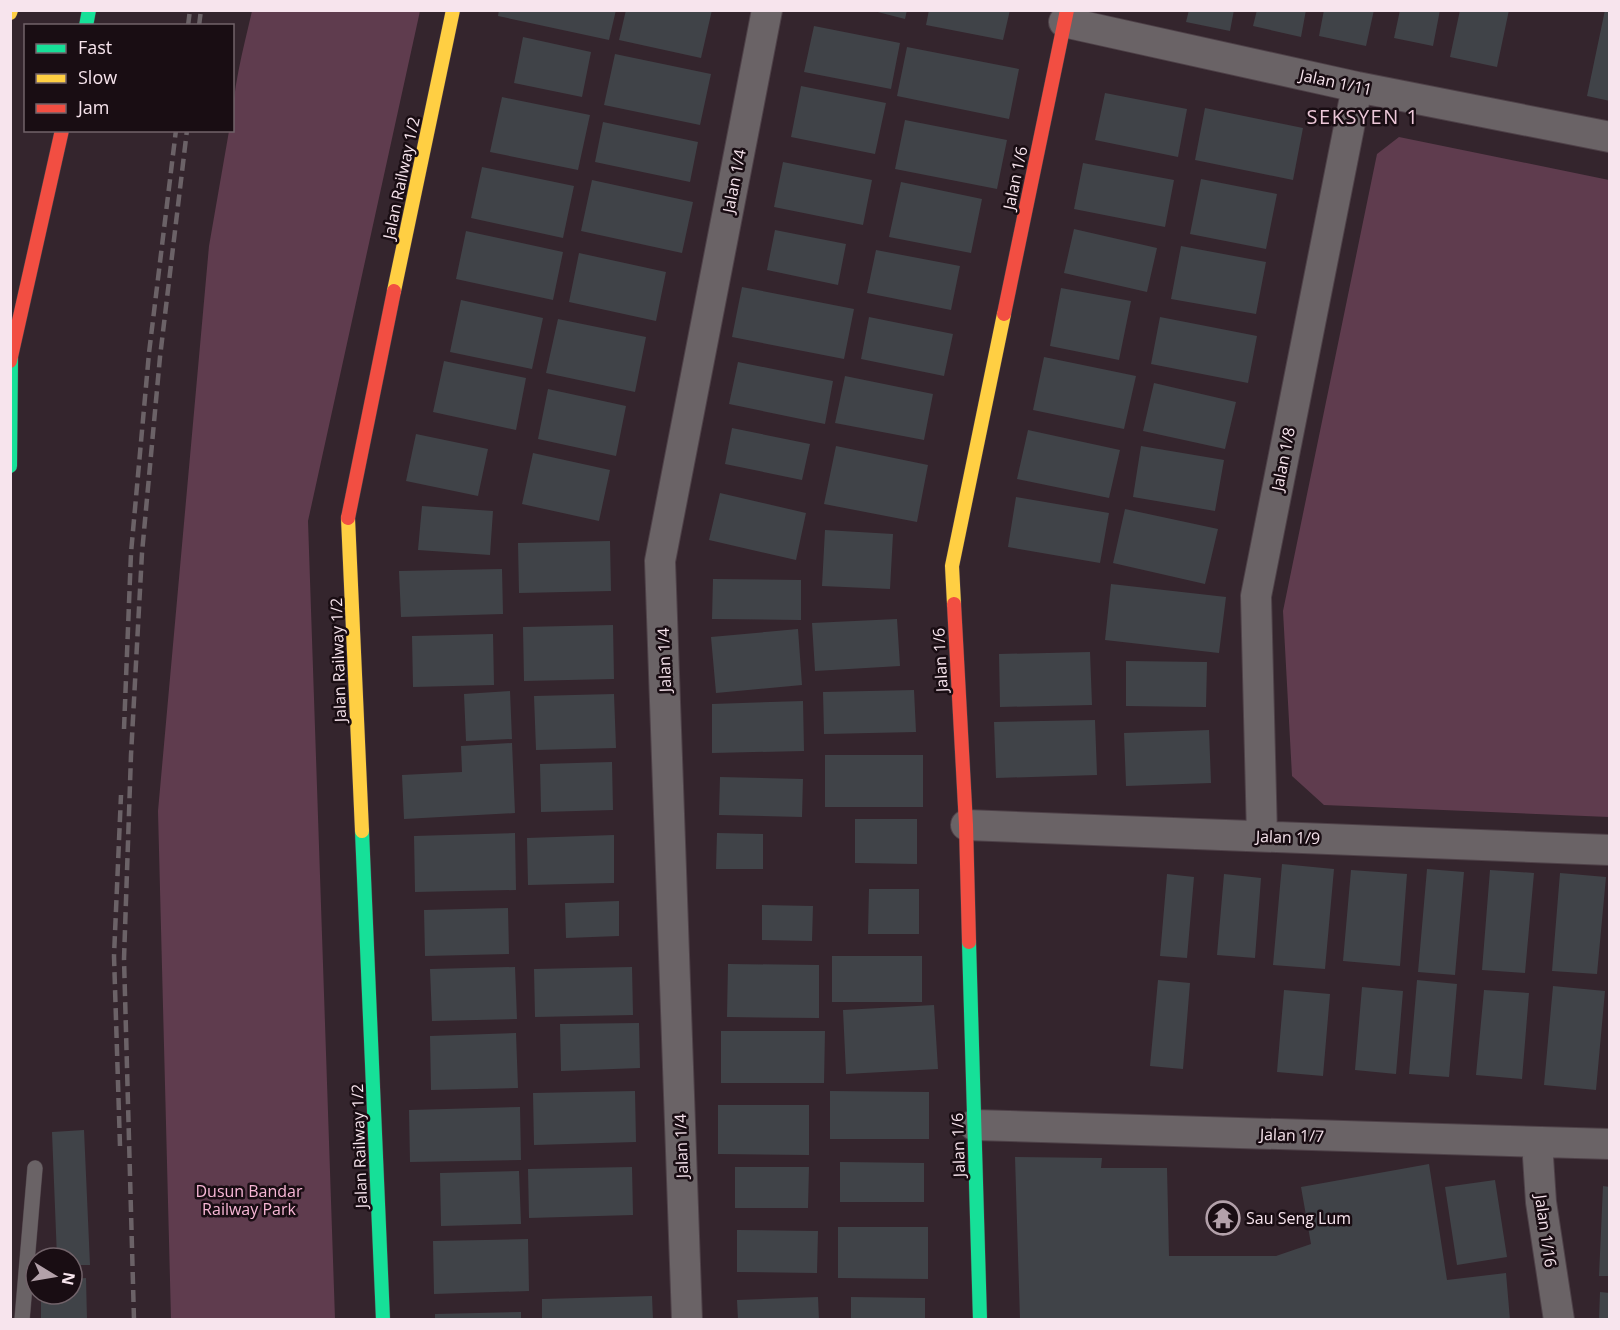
<svg xmlns="http://www.w3.org/2000/svg" width="1620" height="1330" font-family="'Open Sans',sans-serif">
	<rect width="100%" height="100%" fill="#34252d"/>
	<path fill="#5f3c4e" d="M252,11H420L308,521L335,1319H171L158,811L209,246L229,131L232,130C232,90 243,50 252,11Z
		M1399,137L1609,180V817L1324,805L1292,776L1283,611L1377,154Z"/>
	<path fill="#404348" d="M499,10H616L609,40L498,16Z
		M626,10H712L701,58L619,40Z
		M870,10H907L905,19Z
		M929,10H1010L1003,40L926,25Z
		M1189,10H1234L1230,31L1186,22Z
		M1257,10H1306L1301,37L1253,26Z
		M1324,10H1374L1366,46L1319,36Z
		M1400,10H1440L1433,46L1394,38Z
		M1460,10H1509L1497,67L1450,57Z
		M1605,10H1610V101L1587,96Z
		M814,26L900,43L891,89L804,72Z
		M523,37L591,52L582,97L514,83Z
		M907,47L1019,69L1009,119L897,96Z
		M615,54L711,74L700,125L604,105Z
		M801,86L886,103L875,154L791,137Z
		M1105,93L1187,109L1178,157L1095,140Z
		M502,97L590,115L578,170L490,152Z
		M1205,108L1303,128L1293,180L1195,160Z
		M905,120L1007,140L997,189L895,169Z
		M603,122L698,142L690,182L595,162Z
		M783,162L872,180L863,225L774,207Z
		M1083,163L1174,180L1165,227L1074,209Z
		M482,167L574,186L563,238L471,218Z
		M1201,179L1277,194L1266,249L1190,234Z
		M592,180L693,202L682,253L581,231Z
		M901,182L982,199L971,253L889,237Z
		M1074,229L1157,248L1147,292L1064,273Z
		M775,230L846,244L838,285L767,270Z
		M466,231L563,252L553,300L456,279Z
		M1181,246L1266,262L1256,314L1171,299Z
		M876,250L960,266L951,310L867,293Z
		M579,253L666,272L656,321L569,302Z
		M742,287L854,309L844,359L732,337Z
		M1061,288L1131,301L1119,360L1050,346Z
		M461,300L543,318L532,369L450,352Z
		M869,317L953,334L944,376L861,359Z
		M1160,317L1257,336L1248,383L1151,364Z
		M558,319L646,337L635,392L546,373Z
		M1044,357L1136,376L1124,429L1033,410Z
		M444,361L526,378L516,430L433,412Z
		M738,362L833,381L825,424L729,404Z
		M845,376L933,394L924,440L835,423Z
		M1154,383L1236,402L1225,449L1143,431Z
		M548,389L626,406L616,456L538,439Z
		M732,428L810,444L802,480L725,464Z
		M1028,430L1120,450L1109,498L1017,479Z
		M416,434L488,449L478,496L406,481Z
		M836,446L928,465L917,522L824,504Z
		M1141,446L1224,460L1215,511L1133,497Z
		M533,453L610,470L599,521L522,504Z
		M720,493L806,513L796,560L709,540Z
		M1016,497L1109,513L1100,563L1008,547Z
		M422,506L493,511L490,555L418,550Z
		M1125,509L1218,529L1205,584L1113,563Z
		M825,530L893,534L890,589L822,586Z
		M610,541L611,591L519,593L518,543Z
		M502,569L503,614L401,617L399,571Z
		M713,579L801,580V620L712,619Z
		M1111,584L1226,597L1219,653L1105,640Z
		M897,619L900,666L815,671L812,623Z
		M613,625L614,679L524,681L523,627Z
		M798,629L802,685L716,693L711,637Z
		M493,634L494,685L413,687L412,636Z
		M1090,652L1092,705L1000,707L999,654Z
		M1126,661L1207,662L1206,707L1126,706Z
		M914,690L916,732L824,734L823,692Z
		M510,691L512,739L466,741L464,694Z
		M614,694L616,748L536,750L534,696Z
		M803,701L804,751L712,753V704Z
		M1095,720L1097,775L996,778L994,722Z
		M1209,730L1211,783L1126,786L1124,733Z
		M512,743L515,813L404,819L402,775L462,772L461,746Z
		M825,755H923V807H825Z
		M612,762L613,810L541,812L540,764Z
		M720,777L803,779L802,817L719,815Z
		M855,819H917V864L855,863Z
		M515,833L516,890L415,892L414,836Z
		M717,833L763,834V869H716Z
		M614,835V883L528,885L527,838Z
		M1282,864L1334,869L1325,969L1273,965Z
		M1427,869L1464,872L1455,975L1418,972Z
		M1351,870L1407,874L1400,966L1343,961Z
		M1490,870L1534,873L1525,973L1482,970Z
		M1560,873L1606,877L1597,974L1552,971Z
		M1167,874L1194,877L1187,958L1160,956Z
		M1224,874L1261,878L1255,958L1217,955Z
		M869,889H919V934H868Z
		M619,901V936L566,938L565,903Z
		M762,905L813,906L812,941L762,940Z
		M508,908L509,954L425,956L424,910Z
		M832,956H922V1002H832Z
		M728,964L819,965V1018L727,1017Z
		M515,967L517,1019L432,1021L430,969Z
		M632,967L633,1015L535,1017L534,969Z
		M1158,980L1190,983L1183,1069L1150,1066Z
		M1417,980L1457,984L1449,1077L1409,1074Z
		M1553,986L1605,991L1596,1090L1544,1085Z
		M1362,987L1403,991L1396,1074L1355,1070Z
		M1284,990L1330,994L1323,1076L1277,1072Z
		M1484,990L1529,993L1522,1079L1476,1075Z
		M934,1005L938,1069L846,1074L843,1010Z
		M639,1023L640,1068L561,1071L560,1024Z
		M721,1031H825L824,1083H721Z
		M516,1033L518,1088L431,1090L430,1036Z
		M635,1091L636,1142L534,1145L533,1093Z
		M830,1091L929,1092V1139H830Z
		M718,1105H809V1155L718,1154Z
		M520,1107L521,1160L410,1162L409,1110Z
		M84,1130L90,1265H72V1258H57L52,1132Z
		M1015,1157L1102,1158L1101,1168H1167L1169,1256H1276L1311,1244L1301,1187L1429,1164L1447,1280L1506,1273L1510,1320H1020Z
		M840,1162L924,1163V1202H840Z
		M632,1167L633,1215L529,1218L528,1169Z
		M735,1167H809L808,1208H735Z
		M519,1171L521,1224L441,1226L440,1173Z
		M1495,1180L1507,1257L1457,1265L1445,1187Z
		M1603,1186L1610,1187V1276H1599Z
		M838,1227H928V1279L838,1278Z
		M737,1230L818,1231L817,1273L737,1272Z
		M528,1239L529,1291L434,1294L433,1241Z
		M86,1278L87,1320H41V1294H72V1279Z
		M1600,1292L1610,1293V1320H1599Z
		M652,1296L653,1320H542V1299Z
		M818,1297L819,1320H738L737,1300Z
		M851,1297L925,1298V1320H851Z
		M521,1312V1320H435V1314Z"/>
	<g fill="none" stroke-linecap="round" stroke-linejoin="round">
		<g stroke="#4e4148" stroke-width="16">
			<path id="lane" d="M22,1320L35,1168"/>
		</g>
		<g stroke="#4e4148" stroke-width="32">
			<path id="street" d="M1064,22L1357,87L1610,137
				M966,825L1610,850
				M1262,836L1256,596L1357,87
				M974,1125L1610,1144
				M1537,1142L1541,1202L1559,1320
				M687,1320L660,561L767,10"/>
		</g>
		<g stroke="#4e4148" stroke-width="15">
			<path id="fast" d="M86,26L89,10
				M10,466L11,358
				M362,831L383,1320
				M969,942L980,1320"/>
		</g>
		<g stroke="#4e4148" stroke-width="15">
			<path id="slow" d="M10,13L11,10
				M394,291L453,10
				M348,518L362,831
				M954,604L952,566L1004,314"/>
		</g>
		<g stroke="#4e4148" stroke-width="15">
			<path id="jam" d="M1004,314L1067,10
				M10,361L62,130
				M348,518L394,291
				M954,604L966,825L969,942"/>
		</g>
		<use href="#lane" stroke="#6a6366" stroke-width="15"/>
		<use href="#street" stroke="#6a6366" stroke-width="30"/>
		<use href="#fast" stroke="#16e098" stroke-width="14"/>
		<use href="#slow" stroke="#ffcf43" stroke-width="14"/>
		<use href="#jam" stroke="#f24e42" stroke-width="14"/>
		<path stroke="#6b6267" stroke-width="4.5" stroke-dasharray="12 6" stroke-linecap="butt" d="M188,26L190,10
			M199,26L201,10
			M124,729L131,553L149,353L176,130
			M120,1146L114,956L121,795
			M134,1320L124,959L131,755L142,553L160,357L187,130"/>
	</g>
	<defs>
		<g id="temple-ring" transform="scale(1.725)"><circle r="9.5" fill="#190d13" stroke="#b3a1aa" stroke-width="1.5"/><path d="M0-6L5-2H3V0L6.5 2.5H4V6H1.5V3h-3V6H-4V2.5H-6.5L-3 0V-2H-5Z" fill="#b3a1aa"/></g>
	</defs>
	<g fill-rule="evenodd">
		<use href="#temple-ring" x="1223" y="1218"/>
	</g>
	<g text-anchor="middle" dominant-baseline="central" stroke-width="5" stroke-linejoin="round" paint-order="stroke">
		<g font-size="16" fill="#f7e4ed" stroke="#190d13">
			<text transform="translate(1336 82) rotate(12)">Jalan 1/11</text>
			<text transform="translate(401 178) rotate(-78)">Jalan Railway 1/2</text>
			<text transform="translate(1015 178) rotate(-78)">Jalan 1/6</text>
			<text transform="translate(734 181) rotate(-79)">Jalan 1/4</text>
			<text transform="translate(1283 459) rotate(-79)">Jalan 1/8</text>
			<text transform="translate(338 660) rotate(-92)">Jalan Railway 1/2</text>
			<text transform="translate(664 660) rotate(-92)">Jalan 1/4</text>
			<text transform="translate(940 660) rotate(-93)">Jalan 1/6</text>
			<text transform="translate(1288 837) rotate(2)">Jalan 1/9</text>
			<text transform="translate(1292 1135) rotate(2)">Jalan 1/7</text>
			<text transform="translate(958 1145) rotate(-92)">Jalan 1/6</text>
			<text transform="translate(359 1146) rotate(-92)">Jalan Railway 1/2</text>
			<text transform="translate(681 1146) rotate(-92)">Jalan 1/4</text>
			<text transform="translate(1546 1231) rotate(82)">Jalan 1/16</text>
		</g>
		<g font-size="16" fill="#f8b7d6" stroke="#190d13">
			<text x="249" y="1191">Dusun Bandar<tspan x="249" dy="18">Railway Park</tspan></text>
		</g>
		<g font-size="16" fill="#f7e4ed" stroke="#190d13" text-anchor="start">
			<text x="1246" y="1218">Sau Seng Lum</text>
		</g>
		<g font-size="20" letter-spacing="1.5" fill="#edc8d9" stroke="#190d13">
			<text x="1363" y="116">SEKSYEN 1</text>
		</g>
	</g>
	<rect width="1620" height="1330" fill="none" stroke="#f7e4ed" stroke-width="24"/>
	<rect x="24" y="24" width="210" height="108" fill="#190d13" stroke="#72636a" stroke-width="1.5"/>
	<rect x="36" y="44" width="30" height="9" fill="#16e098" stroke="#72636a" stroke-width="1.5"/>
	<text x="78" y="54" font-size="18" fill="#f7e4ed">Fast</text>
	<rect x="36" y="74" width="30" height="9" fill="#ffcf43" stroke="#72636a" stroke-width="1.5"/>
	<text x="78" y="84" font-size="18" fill="#f7e4ed">Slow</text>
	<rect x="36" y="104" width="30" height="9" fill="#f24e42" stroke="#72636a" stroke-width="1.5"/>
	<text x="78" y="114" font-size="18" fill="#f7e4ed">Jam</text>
	<g transform="translate(54 1276) rotate(101)"><circle r="28" fill="#190d13" stroke="#72636a" stroke-width="1.5"/>
	<path d="M0-4.5L10 22L0 15L-10 22Z" fill="#b3a1aa"/>
	<text y="-9" font-size="16" font-weight="bold" text-anchor="middle" fill="#f7e4ed">N</text>
	</g>
</svg>
